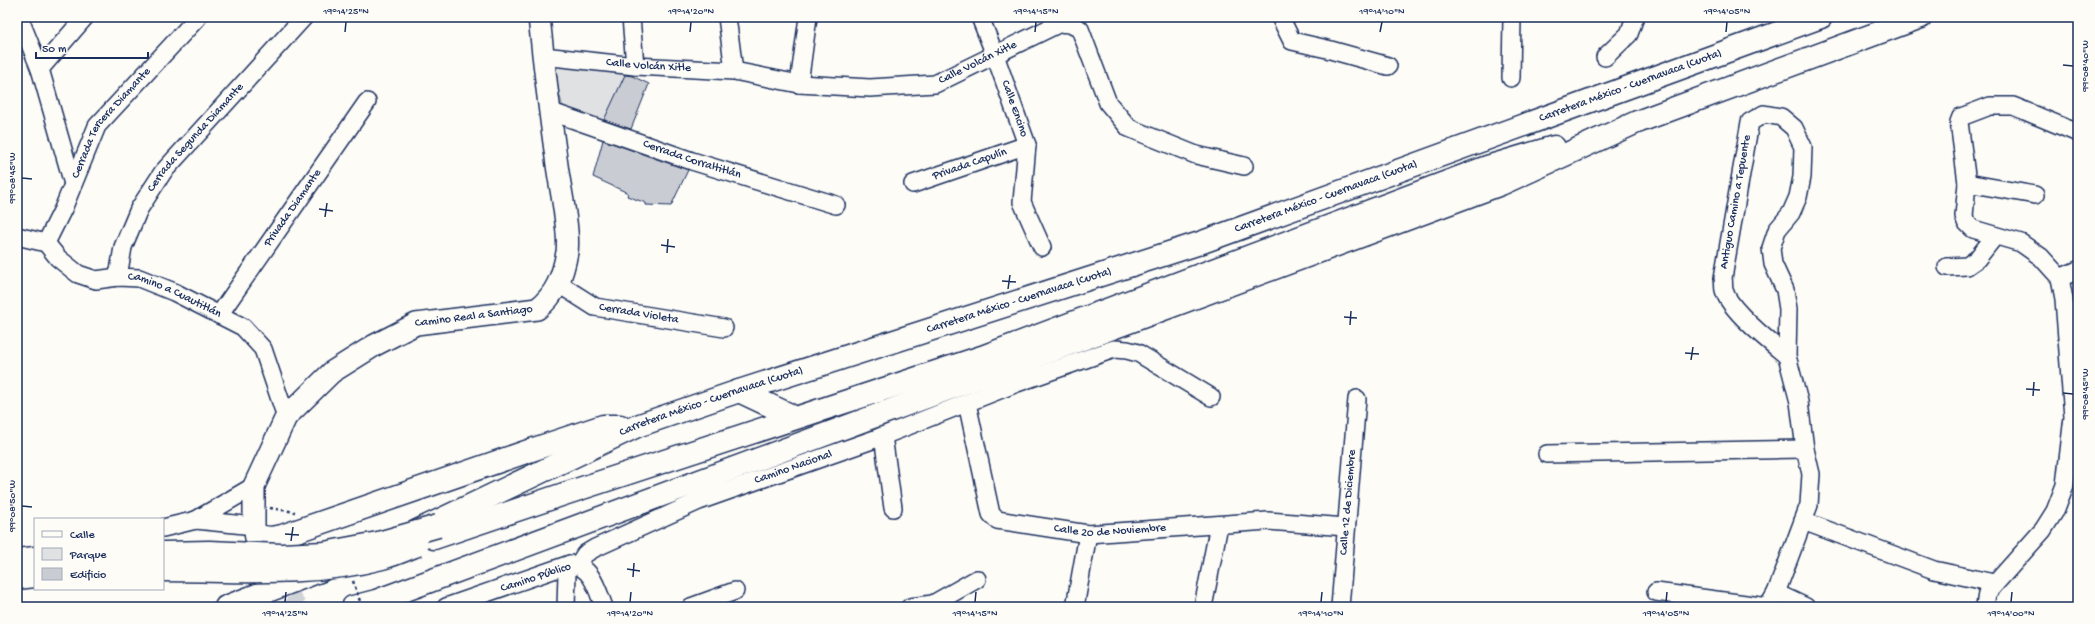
<svg xmlns="http://www.w3.org/2000/svg" width="2095" height="624" font-family="'Gochi Hand',sans-serif">
	<rect width="100%" height="100%" fill="#fdfcf7"/>
	<filter id="ink" filterUnits="userSpaceOnUse"><feTurbulence type="fractalNoise" baseFrequency=".025" numOctaves="2"/><feDisplacementMap in="SourceGraphic" scale="8" xChannelSelector="R" yChannelSelector="G"/><feConvolveMatrix kernelMatrix="1 2 1 2 8 2 1 2 1" color-interpolation-filters="sRGB"/></filter>
	<g filter="url(#ink)">
		<path fill="#e0e1e3" stroke="#7e88a0" d="M550,60L626,73L604,121L564,111Z"/>
		<path fill="#c9ccd3" stroke="#1b2f5e" d="M625,75L632,76L649,84L631,129L604,120Z
			M603,140L688,170L671,206L646,205V203L627,196L628,193L593,177Z"/>
		<g fill="none" stroke-linecap="round" stroke-linejoin="round">
			<path stroke="#d0d3d8" stroke-width="21" stroke-dasharray="21 10" stroke-linecap="butt" d="M274,570L296,607"/>
			<g stroke="#1b2f5e" stroke-width="20">
				<g id="minor">
					<path d="M19,17L40,69"/>
					<path d="M631,17L635,66"/>
					<path d="M727,17L734,71"/>
					<path id="s1" d="M980,17L995,55L1027,145L1022,202L1042,247"/>
					<path d="M1280,17L1292,41L1327,49L1388,66"/>
					<path id="s2" d="M543,56L635,66L734,71L799,84L870,88L935,84L1060,23L1070,24L1080,29L1108,103L1129,128L1196,155L1244,166"/>
					<path d="M1605,57L1629,34L1635,17"/>
					<path d="M1511,78L1512,17"/>
					<path d="M799,84L808,17"/>
					<path id="s3" d="M549,111L692,161L836,205"/>
					<path d="M1967,183L2035,195"/>
					<path d="M73,184L40,69L85,17"/>
					<path id="s4" d="M913,184L1027,145"/>
					<path id="s5" d="M17,236L46,243L58,258L78,274L96,280L118,277L139,278L174,292L243,327L263,349L286,417"/>
					<path id="s6" d="M46,243L63,209L97,126L198,17"/>
					<path d="M1947,267L1967,266L1977,259L1995,236"/>
					<path id="s7" d="M118,277L123,247L139,209L163,172L304,17"/>
					<path d="M2060,278L2078,270"/>
					<path id="s8" d="M559,284L595,307L724,328"/>
					<path id="s9" d="M219,315L367,102"/>
					<path id="s10" d="M967,403L991,514L997,520L1088,534L1268,521L1346,527"/>
					<path d="M883,436L893,508"/>
					<path d="M1547,454L1805,449"/>
					<path d="M196,520L254,526"/>
					<path d="M1803,521L1934,570L1994,583"/>
					<path d="M163,528L196,520L254,486"/>
					<path id="s11" d="M578,565L585,554L595,548L699,501L875,439L1017,383L1114,349L1127,350L1138,353L1211,397"/>
					<path d="M1656,592L1768,607L1776,593L1809,505L1811,474L1805,449L1799,402L1787,356L1788,309L1785,290L1773,264L1771,248L1777,230L1791,213L1798,197L1802,177L1803,147L1794,128L1781,117L1764,114L1750,122L1723,278C1724,282 1723,286 1724,290C1729,310 1771,343 1787,356"/>
					<path d="M1776,593L1806,607"/>
					<path d="M446,607L570,564C592,566 597,589 604,607"/>
					<path d="M566,607L567,572L570,564"/>
					<path d="M691,607L735,591"/>
					<path d="M910,607L933,604L977,579"/>
					<path d="M1075,607L1088,534"/>
					<path d="M1203,607L1219,525"/>
					<path id="s12" d="M1340,607L1357,399"/>
					<path d="M1985,607L1987,593L2043,530L2055,511L2065,485L2073,417L2064,299L2060,278L2041,257L2021,243L1973,229L1966,222L1964,216L1967,183L1959,122L1961,117L1990,106H2013L2078,133"/>
				</g>
			</g>
			<g stroke="#1b2f5e" stroke-width="24">
				<g id="tertiary">
					<path id="s13" d="M258,544L254,526V486L286,417L332,372L375,345L416,324L537,309C556,295 563,275 567,252C570,230 560,188 557,165C550,115 544,66 539,17"/>
				</g>
			</g>
			<g stroke="#1b2f5e" stroke-width="25">
				<g id="motorway">
					<path d="M739,391L788,414"/>
					<path id="s14" d="M417,531L637,426L739,391L1197,244L1821,17"/>
					<path d="M256,536L270,538L282,536L543,446L603,426H620"/>
					<path d="M434,538L564,494L982,357L1487,167L1554,147"/>
					<path d="M17,560L35,558"/>
					<path d="M17,578L35,576"/>
					<path d="M226,607L322,570"/>
					<path d="M353,607L376,601L1501,184L1637,122L1921,17"/>
				</g>
			</g>
			<path stroke="#1b2f5e" stroke-width="2.5" stroke-dasharray="3 3" stroke-linecap="butt" d="M270,508L295,512"/>
			<use href="#minor" stroke="#fdfcf7" stroke-width="17"/>
			<use href="#tertiary" stroke="#fdfcf7" stroke-width="21"/>
			<use href="#motorway" stroke="#fdfcf7" stroke-width="22"/>
			<g stroke="#1b2f5e" stroke-width="25" stroke-linecap="butt">
				<path id="motorway-bridge" d="M163,553L209,552L282,555L324,553L378,543L438,526
					M163,570C236,570 310,577 382,558C394,555 405,550 417,545"/>
			</g>
			<path stroke="#1b2f5e" stroke-width="2.5" stroke-dasharray="3 3" stroke-linecap="butt" d="M353,581L362,607"/>
			<use href="#motorway-bridge" stroke="#fdfcf7" stroke-width="22"/>
		</g>
	</g>
	<path fill="none" stroke="#1b2f5e" stroke-width="1.5" d="M345,32L346,22M690,32L691,22M1035,32L1036,22M1380,32L1382,22M1726,32L1727,22M2063,65L2073,66M22,178L32,179M319,209L333,211M325,217L327,203M661,245L675,247M667,253L668,239M1002,281L1016,282M1008,289L1010,275M1344,317L1357,318M1350,325L1351,311M1685,353L1699,354M1691,360L1693,347M2026,389L2040,390M2063,393L2073,394M2033,396L2034,382M22,506L32,507M285,534L299,535M291,541L293,527M627,569L640,571M633,577L634,563M285,602L286,592M630,602L631,592M975,602L976,592M1321,602L1322,592M1666,602L1667,592M2011,602L2012,592"/>
	<g text-anchor="middle" dominant-baseline="central" stroke-width="3.5" stroke-linejoin="round" paint-order="stroke">
		<g font-size="12" fill="#1b2f5e" stroke="#fdfcf7">
			<text stroke="none"><textPath href="#s2" startOffset="442">Calle Volcán Xitle</textPath></text>
			<text stroke="none"><textPath href="#s2" startOffset="106">Calle Volcán Xitle</textPath></text>
			<text stroke="none"><textPath href="#s14" startOffset="1294">Carretera México - Cuernavaca (Cuota)</textPath></text>
			<text stroke="none"><textPath href="#s1" startOffset="98">Calle Encino</textPath></text>
			<text stroke="none"><textPath href="#s6" startOffset="138">Cerrada Tercera Diamante</textPath></text>
			<text stroke="none"><textPath href="#s7" startOffset="163">Cerrada Segunda Diamante</textPath></text>
			<text stroke="none"><textPath href="#s3" startOffset="151">Cerrada Corraltitlán</textPath></text>
			<text stroke="none"><textPath href="#s4" startOffset="60">Privada Capulín</textPath></text>
			<text stroke="none"><textPath href="#s14" startOffset="970">Carretera México - Cuernavaca (Cuota)</textPath></text>
			<text transform="translate(1736 202) rotate(-80)">Antiguo Camino a Tepuente</text>
			<text stroke="none"><textPath href="#s9" startOffset="130">Privada Diamante</textPath></text>
			<text stroke="none"><textPath href="#s5" startOffset="176">Camino a Cuautitlán</textPath></text>
			<text stroke="none"><textPath href="#s14" startOffset="646">Carretera México - Cuernavaca (Cuota)</textPath></text>
			<text stroke="none"><textPath href="#s8" startOffset="87">Cerrada Violeta</textPath></text>
			<text stroke="none"><textPath href="#s13" startOffset="354">Camino Real a Santiago</textPath></text>
			<text stroke="none"><textPath href="#s14" startOffset="322">Carretera México - Cuernavaca (Cuota)</textPath></text>
			<text stroke="none"><textPath href="#s11" startOffset="239">Camino Nacional</textPath></text>
			<text stroke="none"><textPath href="#s12" startOffset="105">Calle 12 de Diciembre</textPath></text>
			<text stroke="none"><textPath href="#s10" startOffset="236">Calle 20 de Noviembre</textPath></text>
			<text transform="translate(536 578) rotate(-18)">Camino Público</text>
		</g>
	</g>
	<rect width="2095" height="624" fill="none" stroke="#fdfcf7" stroke-width="44"/>
	<rect x="34" y="518" width="130" height="72" fill="#fdfcf7" stroke="#a3aaba"/>
	<rect x="42" y="531" width="20" height="6" fill="#fdfcf7" stroke="#a3aaba"/>
	<text x="70" y="538" font-size="12" fill="#1b2f5e">Calle</text>
	<rect x="42" y="548" width="20" height="12" fill="#e0e1e3" stroke="#a3aaba"/>
	<text x="70" y="558" font-size="12" fill="#1b2f5e">Parque</text>
	<rect x="42" y="568" width="20" height="12" fill="#c9ccd3" stroke="#a3aaba"/>
	<text x="70" y="578" font-size="12" fill="#1b2f5e">Edificio</text>
	<path d="M36 52v6h112v-6" fill="none" stroke="#1b2f5e" stroke-width="2"/>
	<text x="42" y="52" font-size="12" fill="#1b2f5e" stroke="#fdfcf7" stroke-width="3" paint-order="stroke">50 m</text>
	<rect x="22" y="22" width="2051" height="580" fill="none" stroke="#1b2f5e" stroke-width="1.5"/>
	<g font-size="10" text-anchor="middle" fill="#1b2f5e">
		<text x="346" y="14">19°14'25"N</text>
		<text x="691" y="14">19°14'20"N</text>
		<text x="1036" y="14">19°14'15"N</text>
		<text x="1382" y="14">19°14'10"N</text>
		<text x="1727" y="14">19°14'05"N</text>
		<text transform="translate(2084 66) rotate(-90)" y="4">99°08'40"W</text>
		<text transform="translate(11 178) rotate(-90)" y="4">99°08'45"W</text>
		<text transform="translate(2084 394) rotate(-90)" y="4">99°08'45"W</text>
		<text transform="translate(11 506) rotate(-90)" y="4">99°08'50"W</text>
		<text x="285" y="616">19°14'25"N</text>
		<text x="630" y="616">19°14'20"N</text>
		<text x="975" y="616">19°14'15"N</text>
		<text x="1321" y="616">19°14'10"N</text>
		<text x="1666" y="616">19°14'05"N</text>
		<text x="2011" y="616">19°14'00"N</text>
	</g>
</svg>
